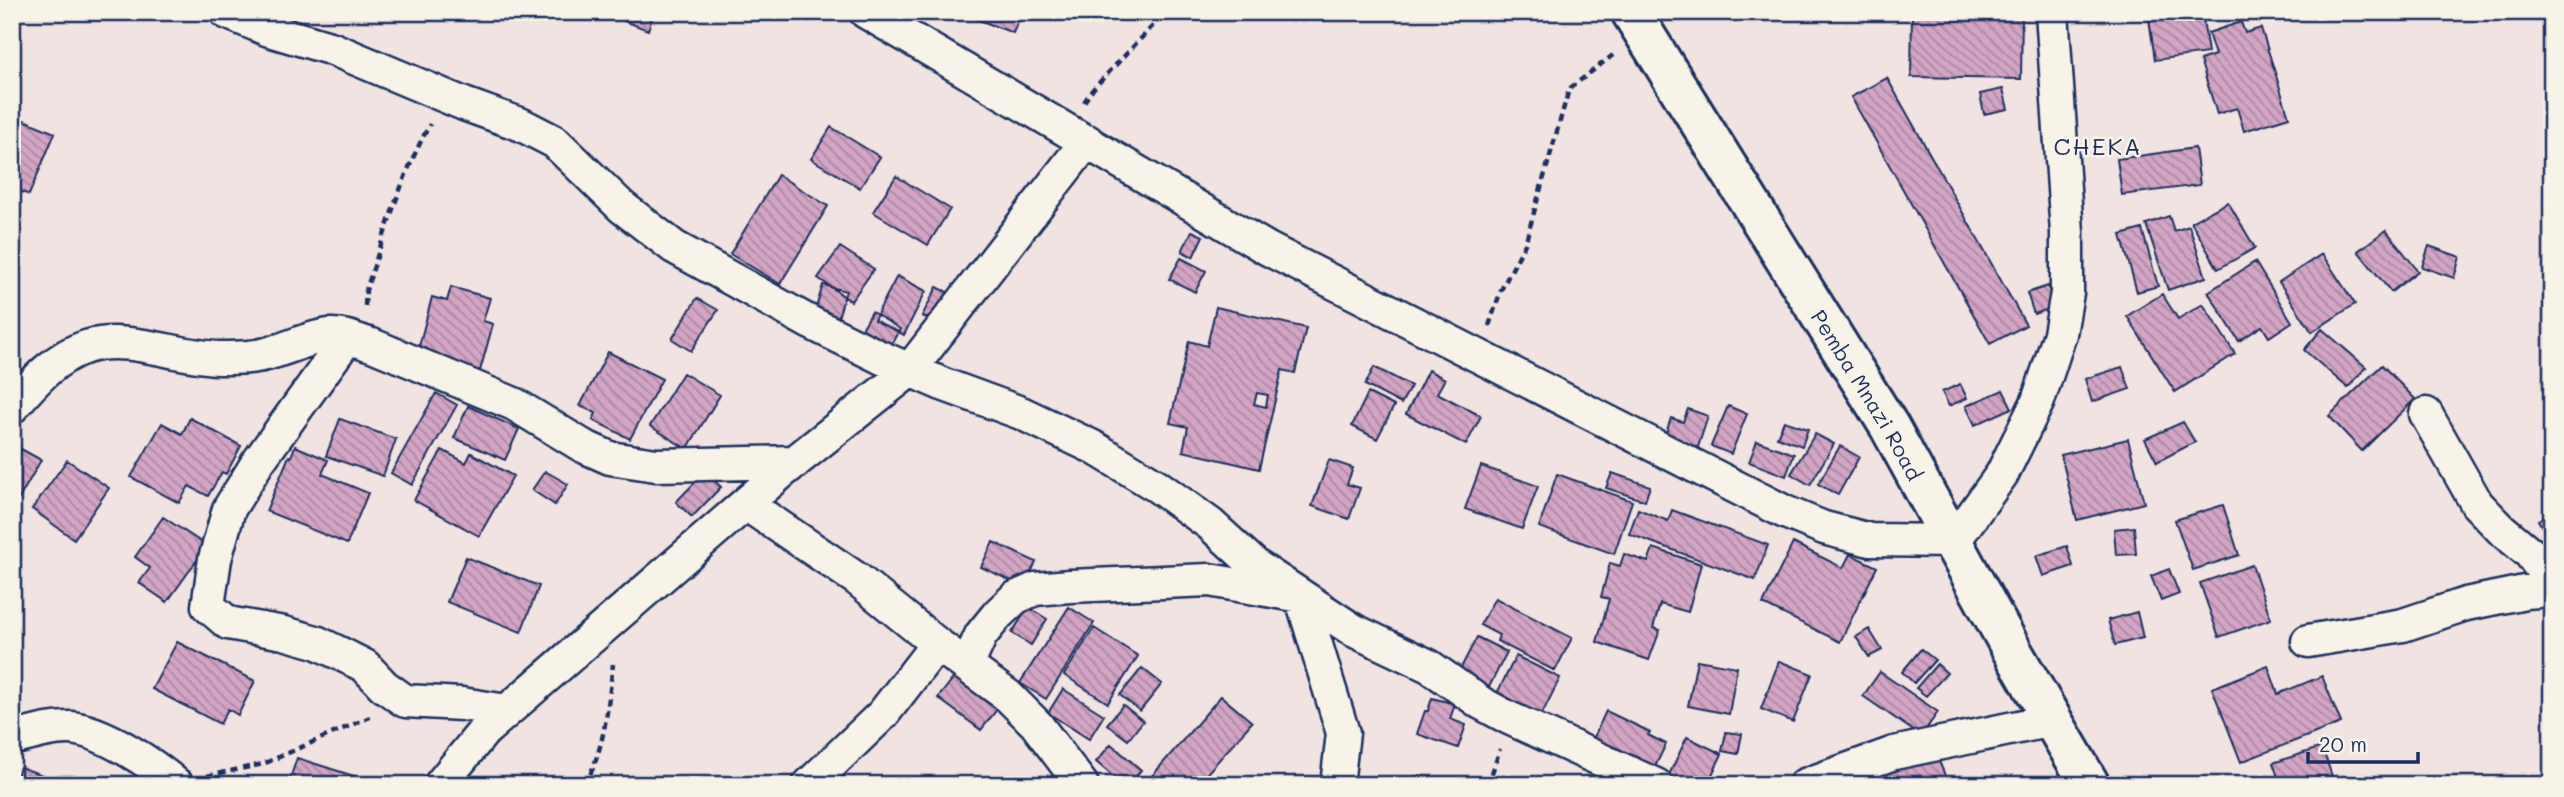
<svg xmlns="http://www.w3.org/2000/svg" width="2564" height="797" font-family="Mali,sans-serif">
	<defs>
		<pattern id="building-back-hatch" width="6" height="6" patternUnits="userSpaceOnUse" patternTransform="scale(1.75)"><rect width="6" height="6" fill="#d3a4c4"/><path d="M-1 5l2 2M0 0l6 6M5-1l2 2" fill="none" stroke="#aa86a2"/></pattern>
	</defs>
	<rect width="100%" height="100%" fill="#f0e3e1"/>
	<filter id="ink" filterUnits="userSpaceOnUse"><feTurbulence type="fractalNoise" baseFrequency=".0143" numOctaves="2"/><feDisplacementMap in="SourceGraphic" scale="14" xChannelSelector="R" yChannelSelector="G"/><feConvolveMatrix kernelMatrix="1 2 1 2 8 2 1 2 1" color-interpolation-filters="sRGB"/></filter>
	<g filter="url(#ink)">
		<path fill="url(#building-back-hatch)" stroke="#1b2f5e" stroke-width="2" fill-rule="evenodd" d="M624,12H654L648,30L621,20Z
			M958,12H1022L1013,33Z
			M1343,12H1359L1349,20Z
			M1912,12H2022L2021,79L1911,77Z
			M2148,12H2202L2208,53L2155,60Z
			M2241,22L2245,33L2261,28L2289,117L2244,131L2237,108L2217,114L2200,60L2215,55L2208,33Z
			M1887,78L2026,325L1990,344L1851,97Z
			M2003,89L2008,109L1984,114L1980,94Z
			M12,115L55,133L29,195L12,188Z
			M831,127L880,157L860,188L811,159Z
			M2195,148L2200,185L2122,195L2117,159Z
			M778,175L828,206L780,284L730,254Z
			M896,176L950,209L928,245L873,212Z
			M2228,202L2255,248L2218,269L2191,222Z
			M2169,216L2174,231L2189,226L2206,277L2168,290L2146,224Z
			M2142,229L2158,286L2137,292L2121,235Z
			M2386,230L2418,271L2391,292L2358,251Z
			M1192,231L1203,236L1193,257L1182,251Z
			M2429,246L2460,257L2454,278L2422,267Z
			M840,247L874,269L851,301L818,278Z
			M2322,254L2355,304L2312,332L2279,282Z
			M1181,258L1206,271L1195,292L1169,279Z
			M2255,262L2292,322L2269,337L2262,326L2239,341L2208,292Z
			M897,276L926,291L904,335L874,320Z
			M823,285L846,291L837,321L814,314Z
			M2048,286L2055,307L2034,314L2027,293Z
			M451,287L490,298L483,321L493,324L480,371L417,354L432,297L447,301Z
			M937,287L953,295L938,323L922,316Z
			M2162,294L2178,319L2203,304L2235,354L2175,392L2127,316Z
			M697,298L718,310L691,351L672,339Z
			M1216,307L1306,328L1295,373L1282,370L1259,469L1183,451L1188,427L1170,423L1189,341L1207,346ZM1257,393L1268,395L1266,407L1254,404Z
			M872,312L900,329L887,351L859,334Z
			M2322,329L2366,367L2348,388L2304,350Z
			M608,352L662,379L630,439L593,420L596,413L580,406Z
			M2382,365L2415,399L2362,451L2329,416Z
			M1374,367L1411,386L1401,404L1365,385Z
			M2122,367L2130,389L2092,402L2085,379Z
			M1428,370L1445,379L1437,393L1481,416L1466,445L1406,414Z
			M683,373L720,395L687,449L650,426Z
			M1960,384L1967,398L1949,406L1942,392Z
			M2003,390L2012,408L1975,425L1966,406Z
			M436,393L457,405L412,485L391,473Z
			M1368,393L1394,406L1377,439L1352,426Z
			M468,406L519,429L505,460L454,438Z
			M1728,406L1747,414L1731,454L1711,446Z
			M1688,409L1708,416L1697,450L1664,439L1671,418L1683,422Z
			M190,418L241,446L226,474L222,472L208,496L189,486L179,503L131,477L162,423L182,434Z
			M340,419L396,439L383,476L326,456Z
			M1784,421L1808,429L1802,446L1777,437Z
			M2183,422L2195,442L2157,462L2145,439Z
			M1815,434L1834,444L1810,485L1791,474Z
			M2128,439L2144,503L2077,520L2061,455Z
			M1757,441L1794,454L1786,476L1749,462Z
			M12,444L41,460L12,511Z
			M295,446L328,460L322,474L368,493L347,544L266,511L289,456L291,457Z
			M1840,446L1859,457L1838,495L1818,484Z
			M442,450L466,463L471,453L513,476L479,536L414,500Z
			M67,460L109,488L74,539L32,509Z
			M1329,460L1353,468L1347,484L1360,488L1349,519L1312,506Z
			M1481,466L1538,486L1522,529L1465,509Z
			M545,471L568,484L555,505L532,490Z
			M705,472L721,487L692,517L676,502Z
			M1612,473L1650,486L1645,501L1606,488Z
			M1557,474L1632,501L1614,554L1539,527Z
			M2223,505L2239,555L2193,570L2175,520Z
			M1638,509L1668,521L1672,510L1768,545L1755,580L1629,534Z
			M2552,512V543L2538,520Z
			M163,517L207,546L167,602L139,583L150,568L135,557Z
			M2134,527L2136,554L2116,555L2114,529Z
			M993,542L1036,562L1024,587L981,567Z
			M1793,543L1843,568L1850,554L1877,567L1840,642L1763,604Z
			M2067,546L2073,566L2043,576L2036,556Z
			M1653,548L1701,564L1688,612L1660,604L1653,628L1660,630L1649,660L1597,642L1609,599L1601,597L1610,563L1620,566L1624,554L1648,562Z
			M466,557L539,586L521,632L447,602Z
			M2252,565L2271,619L2219,637L2200,583Z
			M2169,569L2179,594L2161,601L2151,576Z
			M1495,598L1572,638L1555,671L1497,641L1499,635L1480,625Z
			M1028,607L1047,619L1031,645L1012,633Z
			M1069,607L1094,623L1046,699L1020,683Z
			M2137,612L2143,638L2115,645L2108,620Z
			M1094,628L1138,656L1108,703L1064,675Z
			M1869,629L1882,650L1869,657L1856,637Z
			M1477,637L1507,652L1485,695L1455,679Z
			M177,642L255,681L238,715L228,709L220,724L152,689Z
			M1921,649L1935,660L1914,683L1902,672Z
			M1516,656L1560,678L1537,724L1493,701Z
			M1697,660L1737,667L1729,714L1688,706Z
			M1779,661L1812,674L1793,722L1761,709Z
			M1937,664L1947,673L1926,696L1916,688Z
			M2268,666L2278,694L2322,676L2341,723L2241,762L2212,688Z
			M1142,668L1162,684L1140,711L1120,695Z
			M1880,672L1938,712L1921,736L1863,696Z
			M955,676L998,708L981,730L938,698Z
			M1063,689L1104,715L1089,739L1048,713Z
			M1221,696L1252,722L1197,785H1159L1151,777Z
			M1432,698L1455,704L1450,719L1466,725L1458,748L1417,734L1425,711H1428Z
			M1123,705L1143,721L1128,740L1107,724Z
			M1606,711L1650,732L1648,735L1666,744L1652,773L1591,743Z
			M1726,732L1742,734L1738,754L1722,751Z
			M1687,737L1722,754L1707,785H1686L1668,777Z
			M1111,744L1141,770L1129,785H1123L1096,762Z
			M2322,747L2335,785H2281L2273,763Z
			M1936,754L1949,785H1858Z
			M297,758L357,777L355,785H288Z
			M20,767L56,780L54,785H14Z
			M1415,776L1439,785H1411Z"/>
		<g fill="none" stroke-linecap="round" stroke-linejoin="round">
			<g stroke="#1b2f5e" stroke-width="37">
				<path id="street" d="M226,12L269,30L333,49L464,104L522,125L555,142L622,207L674,247L811,323L880,357L942,384L1021,413L1093,447L1157,486L1210,524L1256,566L1353,630L1429,666L1481,703L1509,718L1656,785
					M866,12L1268,249L1785,512L1824,528L1870,540L1954,541L2002,474L2038,401L2060,334L2067,293V233L2052,12
					M348,337L258,462L229,509L215,559L208,606L228,623L284,633L316,642L341,654L365,666L384,686L405,701L462,704L507,711
					M12,407C33,383 55,357 86,347C126,334 178,357 219,358C237,358 256,358 273,352C291,347 311,337 330,335C344,334 358,341 372,345L514,404L583,446L610,458L656,465L795,462
					M2426,414L2477,504L2501,529L2530,553L2552,583
					M746,504L857,579L937,644L1008,696L1036,724L1082,785
					M2308,641L2403,625L2466,604L2525,592L2552,590
					M967,666L981,635L998,614L1015,598L1035,589L1070,586L1209,580L1301,596L1343,733L1337,785
					M12,739C31,734 52,727 71,728C103,731 153,764 177,785
					M440,785L484,731L782,472L909,371L1087,141
					M809,785L883,714L937,644
					M1805,785L1894,753L2052,720"/>
			</g>
			<g stroke="#1b2f5e" stroke-width="44">
				<g id="secondary">
					<path id="s1" d="M1631,12L1889,426L2014,654L2090,785"/>
				</g>
			</g>
			<path stroke="#1b2f5e" stroke-width="4.5" stroke-dasharray="7 5" stroke-linecap="butt" d="M1084,102L1093,89L1166,12
				M365,306L366,290C385,234 401,176 430,124
				M1489,326L1501,290L1525,244L1569,89L1613,55
				M207,776L263,764L370,717
				M585,785C605,748 608,705 613,664
				M1488,785L1500,749"/>
			<use href="#street" stroke="#f7f3e8" stroke-width="32"/>
			<use href="#secondary" stroke="#f7f3e8" stroke-width="38"/>
		</g>
	</g>
	<g text-anchor="middle" dominant-baseline="central" stroke-width="5" stroke-linejoin="round" paint-order="stroke">
		<g font-size="21" fill="#1b2f5e" stroke="#f7f3e8">
			<text stroke="none"><textPath href="#s1" startOffset="450">Pemba Mnazi Road</textPath></text>
		</g>
		<g font-size="24" letter-spacing="2" fill="#1b2f5e" stroke="#f7f3e8">
			<text x="2098" y="145">CHEKA</text>
		</g>
	</g>
	<rect width="2564" height="797" fill="none" stroke="#f7f3e8" stroke-width="42"/>
	<rect x="21" y="21" width="2522" height="755" fill="none" stroke="#1b2f5e" stroke-width="2.5" filter="url(#ink)"/>
	<path d="M2308 752v10h110v-10" fill="none" stroke="#1b2f5e" stroke-width="3.5"/>
	<text x="2319" y="752" font-size="21" fill="#1b2f5e" stroke="#f7f3e8" stroke-width="5" paint-order="stroke">20 m</text>
</svg>
